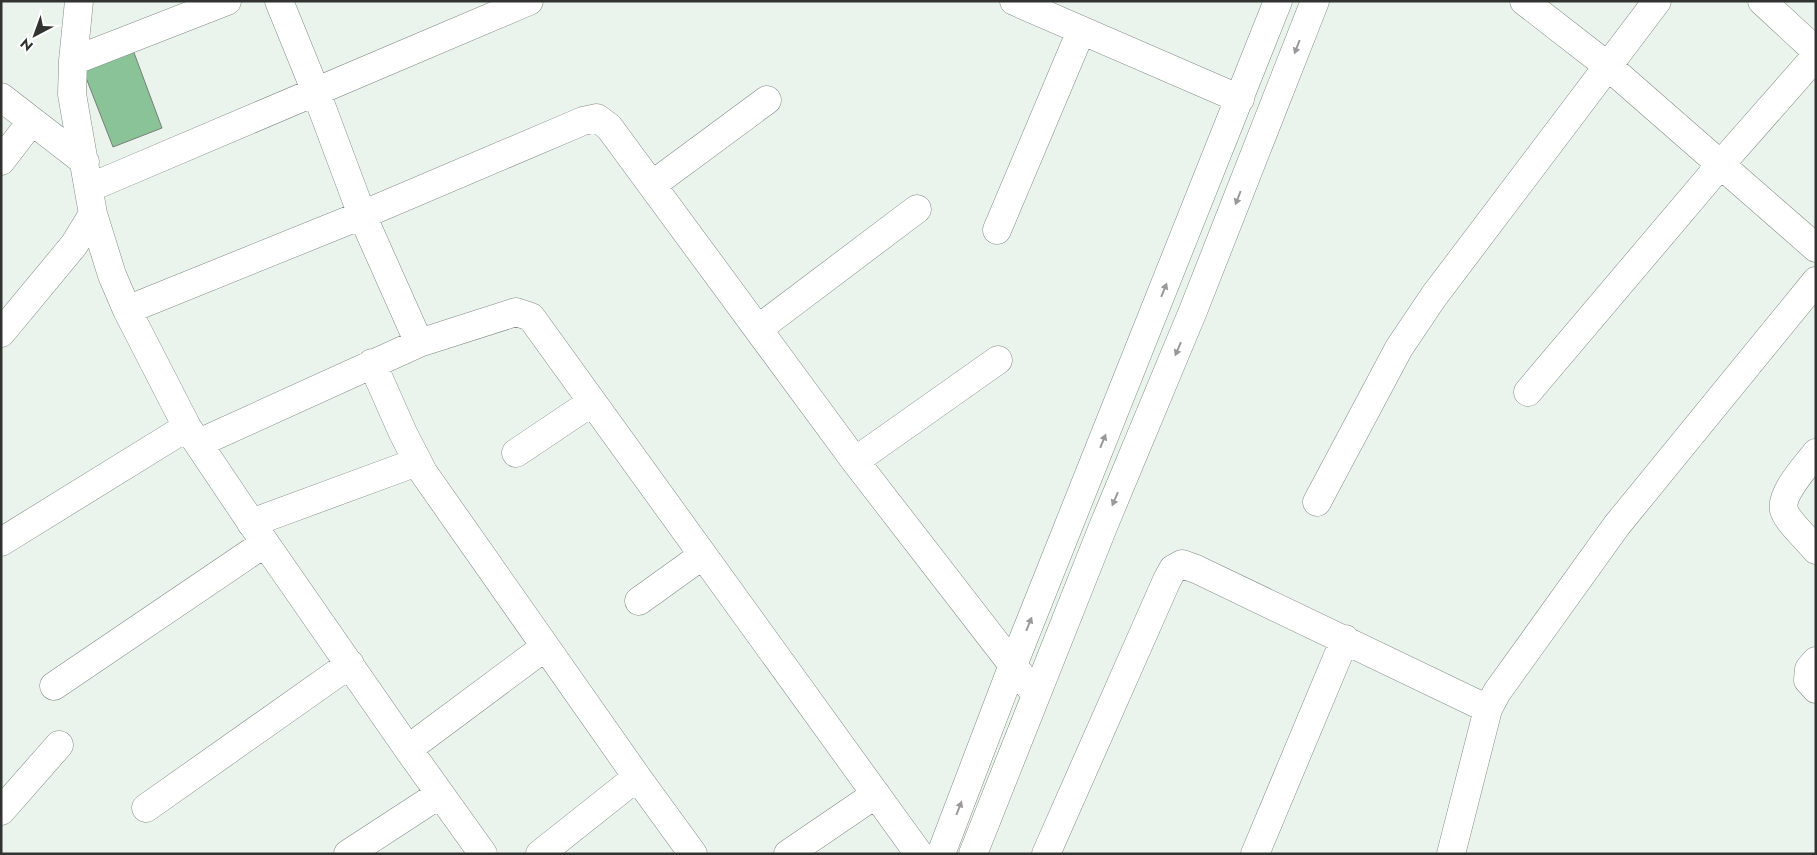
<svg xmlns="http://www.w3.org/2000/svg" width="1817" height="855" font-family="Jost,sans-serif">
	<rect width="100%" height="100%" fill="#eaf4ec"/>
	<path fill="#8ac398" stroke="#767f78" d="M133,50L162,128L113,147L83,70Z"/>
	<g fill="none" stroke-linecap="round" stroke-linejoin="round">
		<g stroke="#828b84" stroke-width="29">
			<path id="minor" d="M79,1L73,61L72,94L77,123L93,214L112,275L127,310L187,427L265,543L408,749L483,854
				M279,1L316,92L362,215L419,343
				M1014,1L1240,99
				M1524,1L1609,67L1816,248
				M1762,1L1816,51
				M73,61L227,1
				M1,97L85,162
				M1,161L31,122
				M652,185L767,100
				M89,188L529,1
				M997,230L1081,31
				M127,310L362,215L583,121L597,118L609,127L855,461L1036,695
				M758,329L917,209
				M1,333L74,245L93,214
				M372,363L403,433L423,472L637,777L693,854
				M1528,392L1721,164L1816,56
				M199,443L419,343L516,312L531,317L919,854
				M516,453L592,402
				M1816,453C1806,466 1780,494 1784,510C1787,521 1808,540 1816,550
				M855,461L998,360
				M1317,502L1399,348L1434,296L1657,1
				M251,523L417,462
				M1,542L187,427
				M639,601L703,555
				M1816,661L1809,669L1808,680L1816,689
				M54,686L265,543
				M408,749L545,647
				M146,808L350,664
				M1,811L59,745
				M348,854L440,794
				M540,854L637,777
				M788,854L876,794
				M941,854L1013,665L1278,1
				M973,854L1103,527L1193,311L1315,1
				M1046,854L1167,580L1173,569L1182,564L1196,569L1488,709
				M1255,854L1345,639
				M1451,854L1488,709L1497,692L1617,525L1816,281"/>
		</g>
		<use href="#minor" stroke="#fff" stroke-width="28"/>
	</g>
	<defs><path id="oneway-solid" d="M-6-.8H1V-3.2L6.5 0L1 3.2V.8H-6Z" transform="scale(1.25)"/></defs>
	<g fill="#989998">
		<use href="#oneway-solid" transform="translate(1297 47) rotate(111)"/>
		<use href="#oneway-solid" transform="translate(1238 198) rotate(111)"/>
		<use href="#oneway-solid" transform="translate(1164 290) rotate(-68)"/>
		<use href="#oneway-solid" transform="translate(1178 349) rotate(113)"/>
		<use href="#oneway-solid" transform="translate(1103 441) rotate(-68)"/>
		<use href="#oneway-solid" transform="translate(1115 499) rotate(113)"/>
		<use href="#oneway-solid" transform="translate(1029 624) rotate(-68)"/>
		<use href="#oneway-solid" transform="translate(959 808) rotate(-69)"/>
	</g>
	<rect width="1817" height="855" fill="none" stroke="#303330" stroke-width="5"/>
	<g transform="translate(35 35) rotate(221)" stroke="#ffffff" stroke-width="4" paint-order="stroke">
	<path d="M0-4L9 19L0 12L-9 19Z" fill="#303330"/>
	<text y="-8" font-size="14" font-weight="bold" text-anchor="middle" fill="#303330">N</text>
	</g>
</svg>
